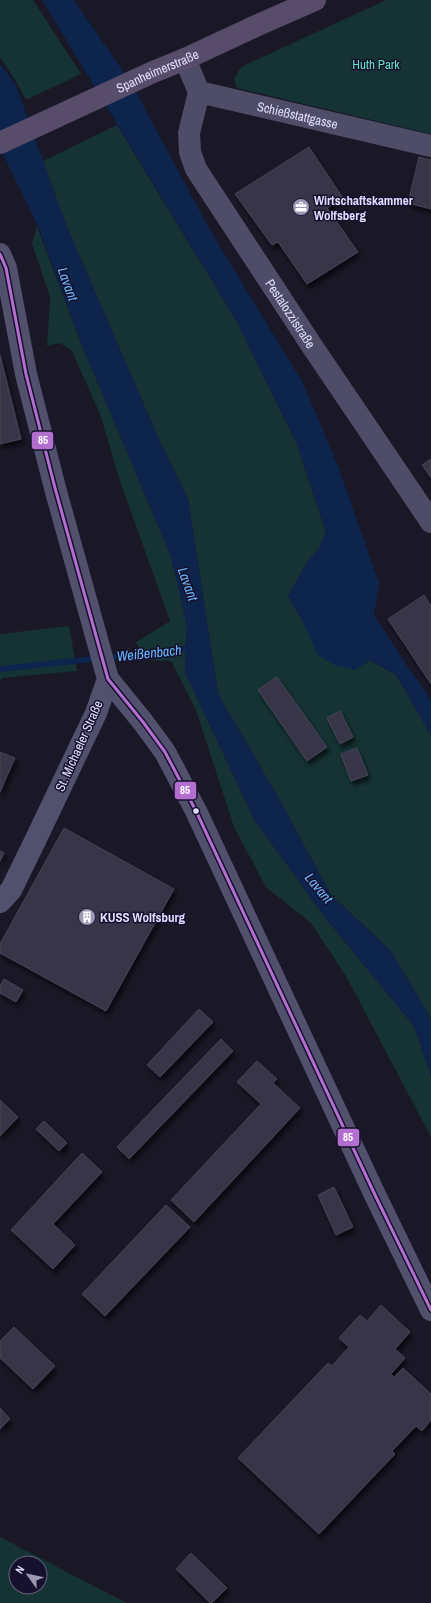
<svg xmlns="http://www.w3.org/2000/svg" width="431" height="1603" font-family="'Archivo Narrow',sans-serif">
	<defs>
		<filter id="shadow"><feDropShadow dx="2.5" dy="4.5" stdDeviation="2" flood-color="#0009"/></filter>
	</defs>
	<rect width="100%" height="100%" fill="#1a1727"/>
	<path fill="#153334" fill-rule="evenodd" d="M0,0H33L81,74L26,100L14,78L0,58Z
		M386,0H431V134L237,88L234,79L241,67Z
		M117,125L237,322L297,444L326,532L320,547L308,561L288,596L303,622L396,675L431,735V1019L390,950L331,895L279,799L218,694L188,499L160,442L66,225L43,161Z
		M37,226L81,343L171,556L187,625L185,672L254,819L324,916L414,1026L431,1076V1137L346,976L311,923L266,887L234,827L196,710L171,661L145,660L136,642L170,621L121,484L100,414L72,351L60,343L47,346L50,297L32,243Z
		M69,626L77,671L2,678L0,681V634Z
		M0,1537L109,1594L127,1603H0ZM16,1563H40V1587H16Z"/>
	<path fill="#0d244c" d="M42,0H74L131,83L210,230L303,383L338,466L379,583L374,615L407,666L431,699V735L396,675L371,660L355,670L334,665L318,655L303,622L288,596L308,561L320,547L326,532L297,444L237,322Z
		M0,64L16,85L66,225L160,442L188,499L218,694L279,799L331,895L390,950L431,1019V1076L414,1026L324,916L254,819L185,672L187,625L171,556L81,343L38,226L0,148Z"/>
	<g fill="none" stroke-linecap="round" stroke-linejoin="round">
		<path stroke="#0d244c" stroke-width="6" d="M0,669L193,648"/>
	</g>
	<path fill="#393648" stroke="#474259" filter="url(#shadow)" d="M309,147L343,198L327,208L358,252L307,284L278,242L272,245L235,194Z
		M419,157L431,160V209L408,203Z
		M0,355L21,439L0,444Z
		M431,459V478L422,465Z
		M424,595L431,606V684L388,619Z
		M277,677L327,747L307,761L258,690Z
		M340,711L353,737L340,744L327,718Z
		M357,748L368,775L351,781L341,754Z
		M0,752L15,758L0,792Z
		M64,828L174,889L106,1011L0,953V944Z
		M0,851L4,853L0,861Z
		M4,979L23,990L16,1002L0,993V986Z
		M199,1009L213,1022L160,1077L147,1065Z
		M221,1039L233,1051L129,1159L117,1147Z
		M257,1061L277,1079L273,1083L300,1108L194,1222L171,1200L261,1104L237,1082Z
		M0,1100L18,1117L0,1136Z
		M44,1121L67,1143L59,1151L36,1129Z
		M82,1153L102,1172L53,1224L75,1245L53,1269L11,1230Z
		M334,1187L353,1227L336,1235L318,1195Z
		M166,1205L190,1227L105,1316L82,1294Z
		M381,1305L410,1332L395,1349L405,1358L391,1374L394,1377L403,1368L431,1394V1420L422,1431L416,1426L392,1451L395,1454L319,1534L238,1458L328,1363L332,1366L349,1347L339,1338L360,1315L367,1321Z
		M14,1327L55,1366L33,1389L0,1358V1341Z
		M0,1408L10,1419L0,1429Z
		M191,1553L227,1588L212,1603H210L176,1569Z"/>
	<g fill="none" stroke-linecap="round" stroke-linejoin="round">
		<g stroke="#4e4c67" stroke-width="22">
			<path id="s1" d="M185,59L199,92L431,146"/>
			<path id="s2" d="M199,92L189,133L190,152L196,169L312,346L431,522"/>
		</g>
		<path stroke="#51506d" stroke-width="22" d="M0,254L6,268L26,374L55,488L108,679L96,713L34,843L11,890L0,902
			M108,679L143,722L165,752L196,811L375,1195L431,1310"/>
		<path stroke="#574d6b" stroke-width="22" id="s3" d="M0,143L153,72L185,59L258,25L315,0"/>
		<g stroke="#16112d" stroke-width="6">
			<path id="bus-1" d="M0,254L6,268L26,374L55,488L108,679L143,722L165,752L196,811L375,1195L431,1310"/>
		</g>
		<use href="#bus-1" stroke="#b36fd0" stroke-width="3"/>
	</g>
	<defs>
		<g id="office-disc" transform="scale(0.9)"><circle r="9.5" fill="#9b98b3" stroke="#16112d"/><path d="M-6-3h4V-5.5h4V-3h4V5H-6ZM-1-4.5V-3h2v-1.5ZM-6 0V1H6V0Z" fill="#fff"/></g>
		<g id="building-disc" transform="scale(0.9)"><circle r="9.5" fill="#9b98b3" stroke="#16112d"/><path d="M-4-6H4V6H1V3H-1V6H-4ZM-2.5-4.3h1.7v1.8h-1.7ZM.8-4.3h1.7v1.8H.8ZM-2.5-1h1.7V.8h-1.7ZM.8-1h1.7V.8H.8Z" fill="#fff"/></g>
	</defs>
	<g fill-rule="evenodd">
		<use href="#office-disc" x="301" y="207"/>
		<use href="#building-disc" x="87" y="917"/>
	</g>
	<circle fill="#e1ddff" stroke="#16112d" stroke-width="1.5" cx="196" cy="811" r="3.5"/>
	<g text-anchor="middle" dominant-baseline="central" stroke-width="3" stroke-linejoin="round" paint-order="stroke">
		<g font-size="13" fill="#64e3c4" stroke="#16112d">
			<text x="376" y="64">Huth Park</text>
		</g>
		<g font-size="13" fill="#e1ddff" stroke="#16112d">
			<text stroke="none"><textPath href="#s3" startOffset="173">Spanheimerstraße</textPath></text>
			<text stroke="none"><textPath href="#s1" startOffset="137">Schießstattgasse</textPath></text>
			<text stroke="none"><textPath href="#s2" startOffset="252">Pestalozzistraße</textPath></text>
			<text transform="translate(79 746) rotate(-66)">St. Michaeler Straße</text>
		</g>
		<g font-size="13" font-weight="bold" fill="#e1ddff" stroke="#16112d" text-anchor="start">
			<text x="314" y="200">Wirtschaftskammer<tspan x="314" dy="15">Wolfsberg</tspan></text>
			<text x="100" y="917">KUSS Wolfsburg</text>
		</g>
		<g font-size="14" font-style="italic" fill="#6bbaff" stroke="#16112d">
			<text transform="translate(68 284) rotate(70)">Lavant</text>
			<text transform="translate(188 584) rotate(70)">Lavant</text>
			<text transform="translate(149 653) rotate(-6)">Weißenbach</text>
			<text transform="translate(319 888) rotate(50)">Lavant</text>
		</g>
	</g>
	<g stroke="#16112d" stroke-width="1.5">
		<rect x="31" y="431" width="23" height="19" rx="4" fill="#b36fd0"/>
		<rect x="174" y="781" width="23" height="19" rx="4" fill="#b36fd0"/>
		<rect x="337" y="1128" width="23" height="19" rx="4" fill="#b36fd0"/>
	</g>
	<g font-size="11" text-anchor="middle" font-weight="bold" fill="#fff">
		<text x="43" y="444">85</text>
		<text x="185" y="794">85</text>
		<text x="348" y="1141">85</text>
	</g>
	<g transform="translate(28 1575) rotate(303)"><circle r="19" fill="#16112d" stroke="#676381"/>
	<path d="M0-3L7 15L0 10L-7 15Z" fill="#9b98b3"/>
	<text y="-6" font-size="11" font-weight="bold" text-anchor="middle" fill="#e1ddff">N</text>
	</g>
</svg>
